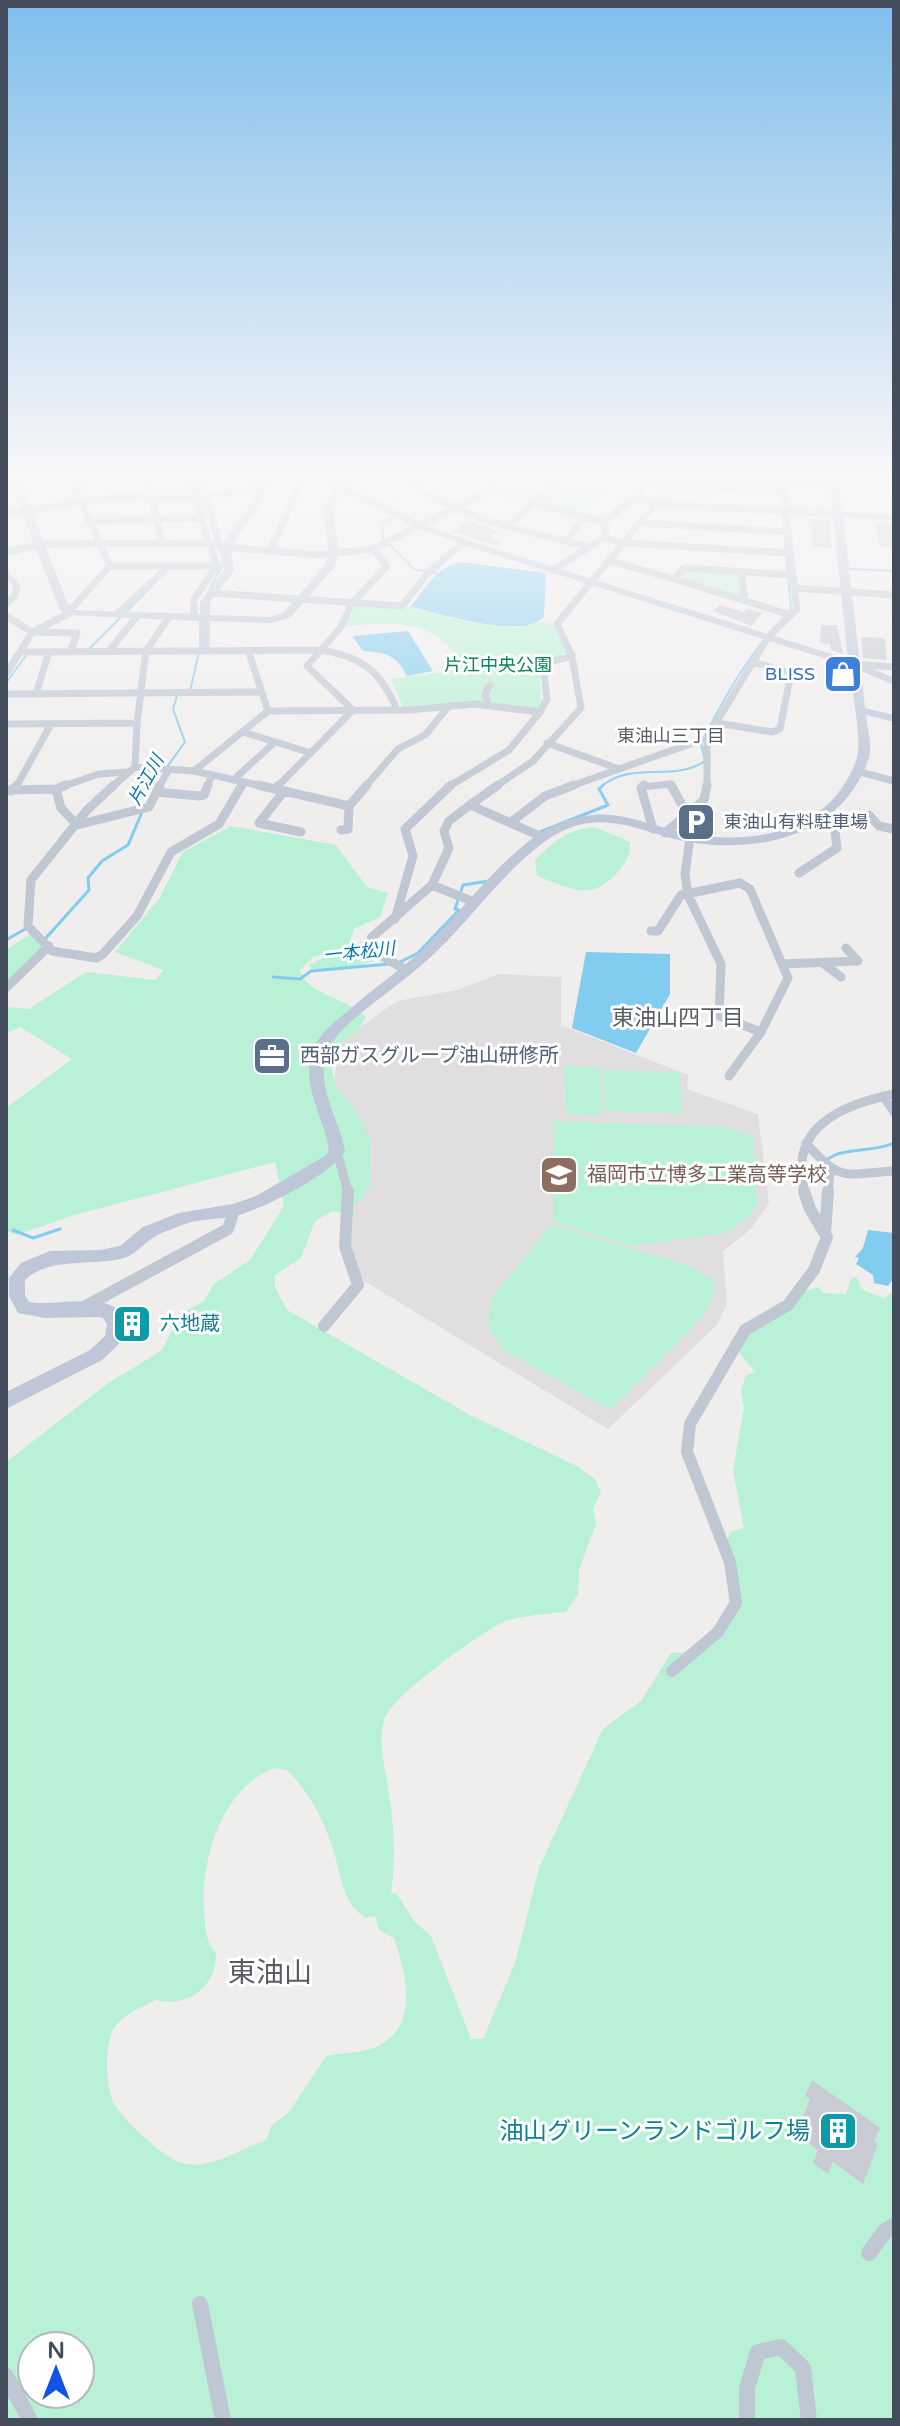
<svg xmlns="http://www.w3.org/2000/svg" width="900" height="2426" font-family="'Varela Round','Noto Sans JP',sans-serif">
	<rect width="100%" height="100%" fill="#f0eded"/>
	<path fill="#fdf8e4" d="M368,478H403L418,491L385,505L367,497L379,491L366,483Z"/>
	<path fill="#e1dedf" d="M499,974L561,977V1025L688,1075L687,1089L758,1114L769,1203L751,1229L723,1251L727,1304L717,1325L608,1429L364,1281L350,1255L331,1096L341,1041L397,1001L457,990Z"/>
	<path fill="#b8f1d5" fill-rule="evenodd" d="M551,478H616L618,483L612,495L600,496L599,503L575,511L541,505L527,507L490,493L498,490L551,492Z
		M687,570L740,574L741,596L681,580Z
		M357,604L405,606L470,622L514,628L540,622L552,624L568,652L540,665L541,709L476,702L403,707L391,679L458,670L459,658C426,615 390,624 343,626Z
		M231,826L336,845L367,887L388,893L380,917L354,929L349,944L342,950L367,939L366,948L379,960L340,969H312L309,965L338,951L313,957L300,970C305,994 348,998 366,1017L358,1031L336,1045L332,1071L335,1084L357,1112L371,1141L370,1186L353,1208L356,1217L333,1211L315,1221L301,1258L275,1275V1287L287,1310L472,1416L575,1465L595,1479L601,1493L593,1508L596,1524L579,1570L578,1594L566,1612C551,1613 512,1617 501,1623C476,1637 390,1696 384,1721C378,1744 385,1766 388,1788C394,1823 396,1858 391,1893L397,1894L414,1921L431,1936L471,2039H483L515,1963L539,1868L603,1729L641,1701L671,1653L697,1652L714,1626L724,1621C738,1587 716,1567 730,1532L744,1528L733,1471L744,1408L741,1390L746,1375L755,1372L739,1352L747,1335L808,1290L819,1287L823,1293L846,1294L851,1278L857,1277L861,1289L884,1298L894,1291V2420H6V1462L107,1384L162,1350L181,1314L204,1301L214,1284L250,1260L284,1206L275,1162L71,1216L17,1235L6,1231V1108L72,1059L20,1027L6,1033V1007L29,1009L86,972L156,980L163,970L115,952L159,899L183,852ZM275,1768L287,1770C308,1791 323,1818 332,1846C342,1875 339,1898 365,1918L375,1916L379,1930L394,1938C405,1971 420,2023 380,2045C364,2054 343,2052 326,2056L289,2112L271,2126L266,2140C239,2150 208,2172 179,2162C162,2156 118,2116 112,2099C106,2081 105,2050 112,2032C120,2015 140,2008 156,2000C188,2008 217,1986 216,1953C205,1940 206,1930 204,1913C200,1861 221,1788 275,1768ZM32,2346H80V2394H32Z
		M595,827L630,842C630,855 627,861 619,871C590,903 573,889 537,876L535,860C553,842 568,829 595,827Z
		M32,933L46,947L29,959L6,985V950Z
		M564,1066L600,1067L603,1115L566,1114Z
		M603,1070L679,1072L682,1113L605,1111Z
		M554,1121L727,1127L753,1137L757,1205L747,1218L725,1233L630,1246L553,1222Z
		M551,1225L690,1266L712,1279L715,1292L704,1315L611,1410L502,1349L488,1326L491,1299Z"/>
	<path fill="#82ccf0" d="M459,562L546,573L544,616C524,642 438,612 410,607C424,590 437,567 459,562Z
		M408,631L433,671L407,676C397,655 385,652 363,651L352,636Z
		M586,952L670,954V994L636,1053L572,1028Z
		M868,1230L894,1233V1277L888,1286L874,1283L873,1275L856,1264L859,1258L855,1257L863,1248Z"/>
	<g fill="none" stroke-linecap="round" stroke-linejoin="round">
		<path stroke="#82ccf0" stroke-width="2" d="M195,478L224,562L200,608
			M392,519L382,523L383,538L414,569L438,574
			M850,569L894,571
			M89,649L152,586
			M6,683L27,654
			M190,691L199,652
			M167,767L185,742L173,709L177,696
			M601,787C631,760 673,783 705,761L701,743C727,693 750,650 791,610L783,515"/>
		<path stroke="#82ccf0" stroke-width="3" d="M540,832L608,805L599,789L603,785
			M45,939L89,890L88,878L102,861L128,845L142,812
			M6,940L27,928
			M400,962L418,953L459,910L455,909L463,885L489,881
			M273,977L300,979L311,971L389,964
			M805,1169C821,1168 822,1161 835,1155C851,1148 874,1152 894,1143
			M13,1230L33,1238L60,1229"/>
	</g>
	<path fill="#c8cbd3" d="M811,519L829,520L832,548L813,546Z
		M468,521L499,531L489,538L500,542L495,546L453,532Z
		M875,523L894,524V547L880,546Z
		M720,605L744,612L748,609L762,613L752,626L713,611Z
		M821,625H837L843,654L831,650L830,644L820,643Z
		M861,637L885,638L887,660L863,658Z
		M147,1310L148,1319L135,1325L137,1333L125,1338L128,1324L124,1316Z
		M812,2080L880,2128L874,2141L878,2144L863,2184L833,2162L828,2174L813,2163L818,2150L796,2134L810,2099L805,2096Z"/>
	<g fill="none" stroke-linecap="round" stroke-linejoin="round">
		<path stroke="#bfc7d3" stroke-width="7" d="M147,478L162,543
			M188,478L217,566L194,599V617
			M201,478L219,543
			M406,478C455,520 528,531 589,547
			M421,478L552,479V487L510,524
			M769,478L835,486
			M783,478L790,553
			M73,481L97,478
			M644,485L786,491
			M536,504L604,522
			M655,504L839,514
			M6,514L115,497L192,498L260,489
			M89,521L200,518
			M604,522L630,500L641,497
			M641,523L789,532
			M603,538L625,543L790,553L793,575
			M567,541L583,517
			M6,552L43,544L219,543L225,547L318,555L373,549
			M270,552L303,478
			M611,561L674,579L684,568L793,575L794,588L894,595
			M110,566H217
			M553,570L603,538L606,535L604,522
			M741,572L745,601
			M6,574L17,586L15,596L6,603
			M674,579L791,615
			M211,593L402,606L428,573L464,542
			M65,610L74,606L110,566L71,478
			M70,613L32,632L20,652L321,650C362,657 381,671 397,710
			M117,614L168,567
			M6,616L32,632L77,633L70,652
			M109,651L138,615
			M853,664L894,667
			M6,674L20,652
			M6,694L261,692
			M36,694L49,652
			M489,706L485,694L490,685
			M268,711L410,710L474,704L540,712L509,750L448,787
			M540,712L547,699L543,664L572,656
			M717,723L772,732L780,729L791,673L753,662
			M6,724L137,723L146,651L169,617
			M243,732L311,753
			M547,743L619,769L707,738
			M135,767L194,771L267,787
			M194,771L268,711L248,650
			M860,772L894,781
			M233,780L275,742
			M16,787L51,724
			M61,787L99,774L127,772
			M112,787L135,767L137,723
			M159,787L169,769
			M207,787L212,775
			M240,787L243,783
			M277,787L353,710L307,666L341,627L352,603L387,566L373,549L486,492L500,478
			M365,787L398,749L425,735L448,707
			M495,787L533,761L581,708L572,656L557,624L655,504L641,497L643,478
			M569,787L619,769
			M642,787L670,784L672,787
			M707,787V738L768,637L797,609L794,588"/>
		<path stroke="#bfc7d3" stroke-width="9" d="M114,785L87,810L31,880L28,926L52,951L96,958L103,954L137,916L171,852L219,824L242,785
			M258,785L349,806L348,829L341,830
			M498,785L470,805L542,837
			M644,785L641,788L653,829
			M671,785L688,816
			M56,789L66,785
			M275,789L279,785
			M6,790L56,789L61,808L77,825L149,807L160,785
			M11,791L17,785
			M284,791L259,823L301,832
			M157,792L199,796L204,795L208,785
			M349,806L367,785
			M510,823L545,796L574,785
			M834,824L869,815L879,826L894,829
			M665,833L704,800L707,785
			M690,838L685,874L688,895L721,964L719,1016L761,1032
			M799,873L837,848L834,824L821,817
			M432,885L474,902
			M395,919L413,856L405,829L451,785
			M651,931H658L681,895L740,883L750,889L788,978L761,1032L729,1076
			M782,964L858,961L846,948
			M824,964L841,977
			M406,970L373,951L371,938L432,885L449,848L444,831L449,821L470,805
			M6,988L49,946
			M883,1096L894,1112
			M806,1143C841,1183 843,1174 894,1171
			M337,1151L348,1193
			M805,1193C787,1128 840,1105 894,1094
			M828,1193L830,1171"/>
		<path stroke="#bfc7d3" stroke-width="12" d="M825,1233L828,1191
			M82,1308L228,1229L234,1210
			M324,1326L358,1285L345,1246L348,1191
			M672,1671L718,1632L736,1603L730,1562L687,1452L690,1424L745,1330L788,1305L814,1270L827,1237L810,1209L804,1191"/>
		<path stroke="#bfc7d3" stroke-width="16" d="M869,2253L885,2231L894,2226
			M200,2304L223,2420
			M6,2376L30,2420
			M747,2420V2388L758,2352L781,2347L803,2368L809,2420"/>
		<path fill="#bec7d7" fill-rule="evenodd" d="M9,478H19L69,607L73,610L200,614V602L224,571L220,547L251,503L259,478H269L261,503L230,547L234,571L210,602V615L270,617L283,613L325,565L329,552L323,509L334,487L318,478H330L337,481L339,478H347L345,485L423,524L467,540L848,659L829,478H839L842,511L894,515V521L843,517L860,663L894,678V685L861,671L865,708L894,715V722L866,715C867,726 871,740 870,751C869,764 860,779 853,790C817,841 748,852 689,842C654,836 619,816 583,824C564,828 550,837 535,849C502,876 476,911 447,941C430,959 411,974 392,989C374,1003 334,1031 327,1052C315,1087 339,1117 345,1151C331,1175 264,1208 236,1216C218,1220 199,1218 182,1225C173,1229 162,1232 154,1237C143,1244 136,1254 124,1258C91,1267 50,1256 25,1280V1295L29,1302C51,1306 96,1295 114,1307C118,1310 122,1318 125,1323L119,1344L102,1360L6,1409V1392L90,1350L105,1336L107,1324L103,1318L98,1317L45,1318L18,1313L9,1296V1278L21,1263L50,1251L100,1250L120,1246L143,1227L179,1213L233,1204L256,1196L325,1156L329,1150C324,1116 300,1086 313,1051C319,1033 335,1022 349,1010C376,986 407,966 432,940C468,904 498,862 540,833C553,824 570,819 585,816C620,809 653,827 686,833C739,844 808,837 841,789C848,779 857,764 858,751C860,728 852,691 849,666L461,544L417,528L342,491L333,509L339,552L335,566L291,617L271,623L210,621L209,651L204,654L199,651V621L66,615L59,608Z"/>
	</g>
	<linearGradient id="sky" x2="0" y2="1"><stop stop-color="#7fbeeb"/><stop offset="0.58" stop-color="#f8f7f7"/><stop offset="1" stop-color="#f8f7f7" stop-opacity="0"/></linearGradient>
	<rect width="900" height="818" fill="url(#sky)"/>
	<defs>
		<g id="shop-square" transform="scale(2)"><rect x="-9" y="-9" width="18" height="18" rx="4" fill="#3f7fe0" stroke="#fff"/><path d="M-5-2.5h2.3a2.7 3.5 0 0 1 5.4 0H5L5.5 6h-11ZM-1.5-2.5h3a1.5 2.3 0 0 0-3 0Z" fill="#fff"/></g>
		<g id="parking-square" transform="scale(2)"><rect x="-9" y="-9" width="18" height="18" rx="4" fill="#5c6f8a" stroke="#fff"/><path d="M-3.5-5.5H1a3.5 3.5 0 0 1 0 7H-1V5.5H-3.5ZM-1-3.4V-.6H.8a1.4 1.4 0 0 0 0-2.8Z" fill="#fff"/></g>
		<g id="office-square" transform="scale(2)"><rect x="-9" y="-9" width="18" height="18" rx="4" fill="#5c6f8a" stroke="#fff"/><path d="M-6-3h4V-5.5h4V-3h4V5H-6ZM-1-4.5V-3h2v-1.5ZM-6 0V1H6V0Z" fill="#fff"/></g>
		<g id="school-square" transform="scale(2)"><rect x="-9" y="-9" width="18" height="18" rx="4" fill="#8d6e63" stroke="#fff"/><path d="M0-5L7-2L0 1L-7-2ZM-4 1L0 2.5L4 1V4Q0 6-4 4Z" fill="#fff"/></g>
		<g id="building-square" transform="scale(2)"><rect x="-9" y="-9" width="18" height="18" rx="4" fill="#0f9aa8" stroke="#fff"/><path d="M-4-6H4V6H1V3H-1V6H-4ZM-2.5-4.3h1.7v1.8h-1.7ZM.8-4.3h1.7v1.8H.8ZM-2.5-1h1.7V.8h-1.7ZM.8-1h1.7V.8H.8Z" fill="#fff"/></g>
	</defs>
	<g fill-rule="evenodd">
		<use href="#shop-square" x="843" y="674"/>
		<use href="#parking-square" x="696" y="822"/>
		<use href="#office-square" x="272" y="1056"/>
		<use href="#school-square" x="559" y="1175"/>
		<use href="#building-square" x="132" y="1324"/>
		<use href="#building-square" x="838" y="2131"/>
	</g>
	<g text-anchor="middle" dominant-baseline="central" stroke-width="6" stroke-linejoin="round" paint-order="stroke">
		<g font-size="18" fill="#128056" stroke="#fff">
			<text x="498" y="665">片江中央公園</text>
		</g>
		<g font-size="18" fill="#366cbe" stroke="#fff" text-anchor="end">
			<text x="815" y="674">BLISS</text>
		</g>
		<g font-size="18" fill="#595c62" stroke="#fff">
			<text x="671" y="736">東油山三丁目</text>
		</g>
		<g font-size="18" font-style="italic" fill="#0576ae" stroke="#fff">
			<text transform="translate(146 780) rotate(-61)">片江川</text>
			<text transform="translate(359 952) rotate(-6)">一本松川</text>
		</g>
		<g font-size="18" fill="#4e5e75" stroke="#fff" text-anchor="start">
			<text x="724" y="822">東油山有料駐車場</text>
		</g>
		<g font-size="20" fill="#4e5e75" stroke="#fff" text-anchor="start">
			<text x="300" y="1056">西部ガスグループ油山研修所</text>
		</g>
		<g font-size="20" fill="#785e54" stroke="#fff" text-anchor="start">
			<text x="587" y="1175">福岡市立博多工業高等学校</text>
		</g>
		<g font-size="20" fill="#0d838f" stroke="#fff" text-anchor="start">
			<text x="160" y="1324">六地蔵</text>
		</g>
		<g font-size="22" fill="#595c62" stroke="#fff">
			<text x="678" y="1018">東油山四丁目</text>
		</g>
		<g font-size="24" fill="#0d838f" stroke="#fff" text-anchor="end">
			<text x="810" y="2131">油山グリーンランドゴルフ場</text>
		</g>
		<g font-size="28" fill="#595c62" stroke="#fff">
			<text x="270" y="1973">東油山</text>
		</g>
	</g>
	<rect width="900" height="2426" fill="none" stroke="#444d5b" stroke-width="16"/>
	<g transform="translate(56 2370)"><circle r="38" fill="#ffffff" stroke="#b4b8bd" stroke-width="2"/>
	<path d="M0-6L14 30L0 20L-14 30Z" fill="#0f53e7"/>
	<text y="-12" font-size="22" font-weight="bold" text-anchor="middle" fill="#444d5b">N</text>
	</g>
</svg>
